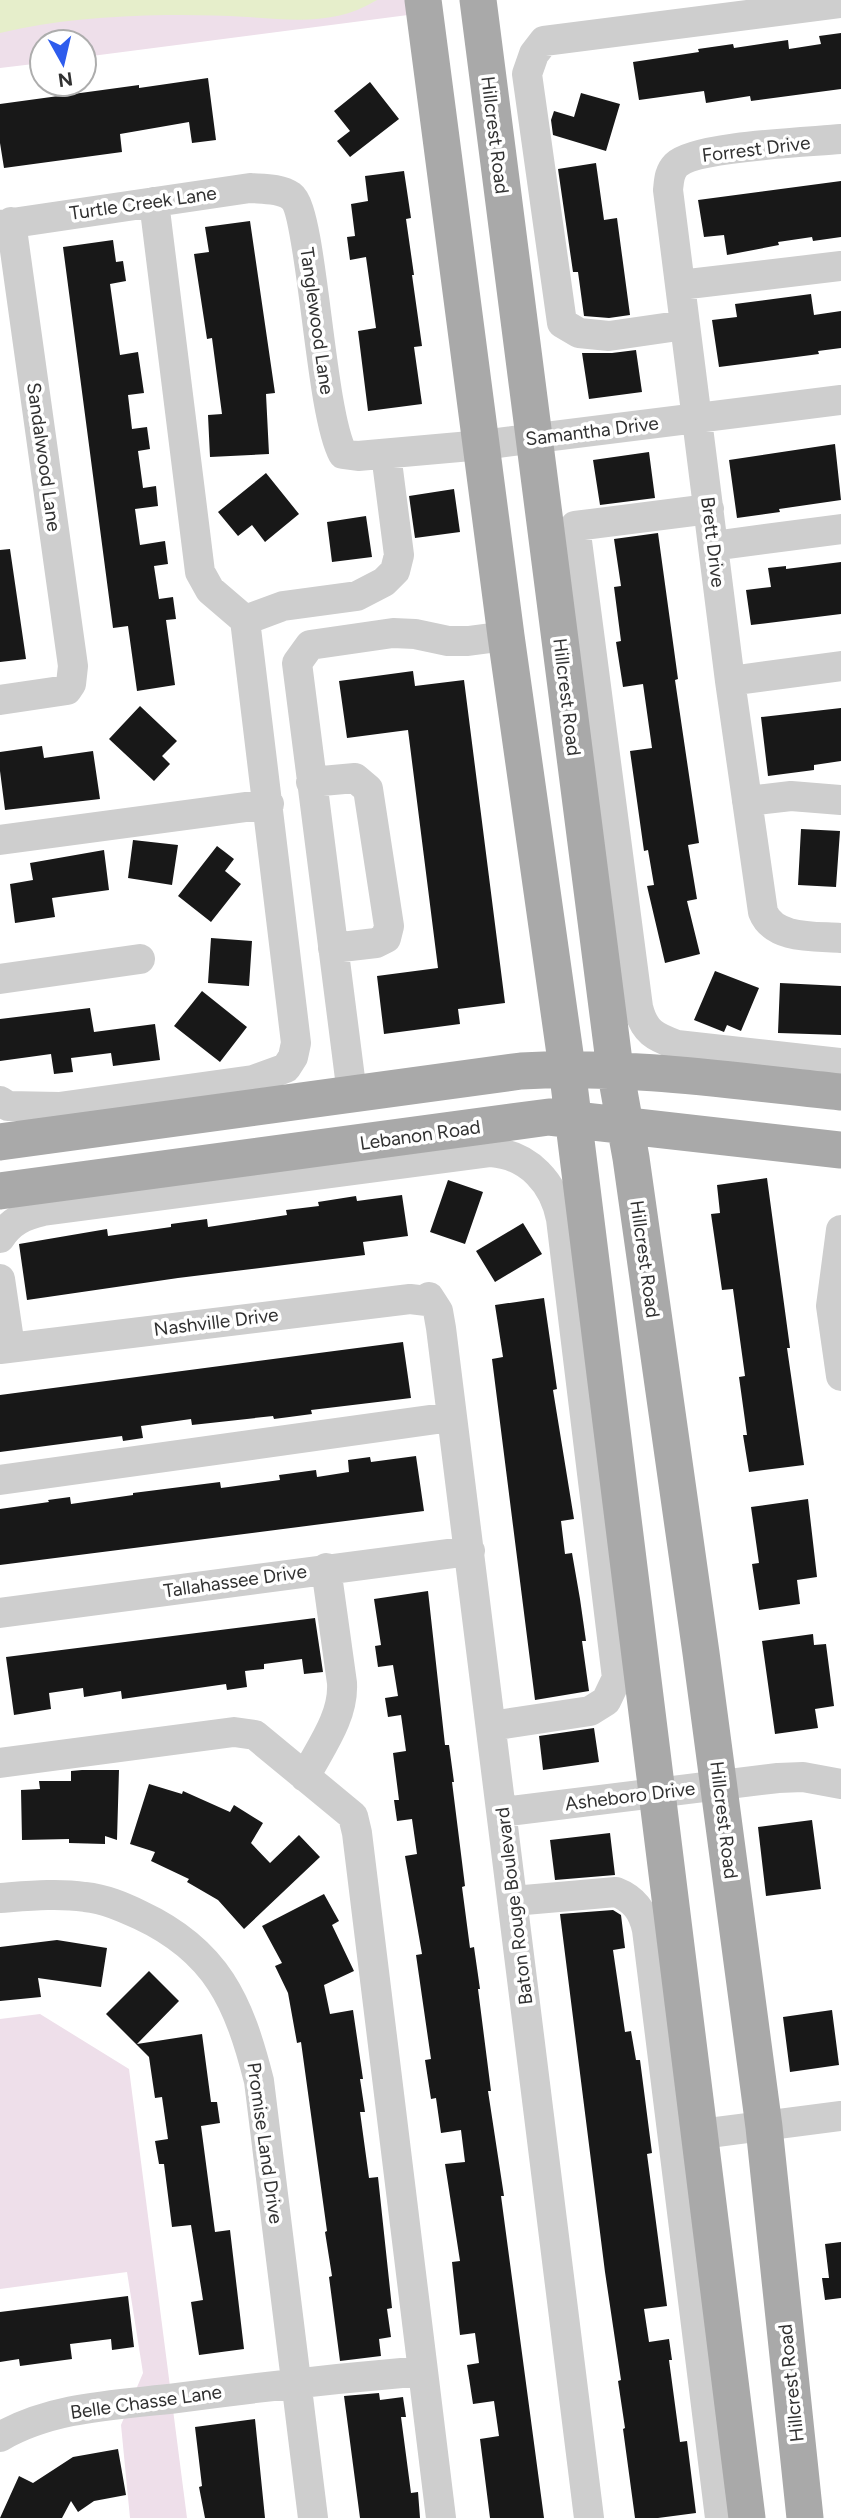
<svg xmlns="http://www.w3.org/2000/svg" width="841" height="2518" font-family="Figtree,sans-serif">
	<rect width="100%" height="100%" fill="#fff"/>
	<path fill="#eedfea" d="M0,0H406L408,15L84,57V42H42V63L0,68Z
		M40,2014L129,2069L187,2518H130L121,2425L143,2373L127,2272L0,2289V2019Z"/>
	<path fill="#e6eecb" d="M0,0H377C330,29 282,18 230,16C209,15 187,15 166,15C109,16 55,20 0,33Z"/>
	<path fill="#181818" d="M841,33V89L751,101L750,96L706,103L704,91L639,100L633,62L699,52L698,49L733,44L734,48L788,40L789,49L821,44L819,36Z
		M208,78L216,140L192,143L189,122L120,134L122,152L4,168L0,143V104L139,85V88Z
		M370,82L399,119L350,157L337,141L350,131L334,111Z
		M581,93L620,104L606,151L553,135L551,120L554,111L574,117Z
		M596,163L604,220L617,218L630,315L609,318L584,316L578,272H573L558,169Z
		M404,171L411,218L406,219L414,275H412L422,346L414,347L422,404L368,411L358,331L376,328L366,257L350,260L347,237L355,236L351,204L368,201L365,176Z
		M841,181V237L813,241L812,237L778,242L779,245L727,255L724,235L704,237L698,200Z
		M250,221L275,393L266,394L269,454L210,457L208,415L222,414L212,338L207,339L194,254L209,252L205,227Z
		M113,240L116,262L123,261L126,281L110,284L120,355L138,352L144,393L128,395L132,429L147,427L150,449L138,451L143,488L156,486L158,506L135,509L140,545L165,541L168,564L154,566L159,599L173,597L176,619L166,620L175,685L137,691L128,626L113,628L63,247Z
		M811,294L814,315L841,311V348L818,351L819,354L719,367L712,320L737,317L735,304Z
		M636,350L642,392L589,399L582,353H612Z
		M835,444L841,500L779,509L780,512L737,518L729,460Z
		M649,452L655,498L600,505L593,460Z
		M266,473L299,514L265,542L252,525L238,536L218,512Z
		M454,489L460,532L415,538L409,496Z
		M366,516L372,557L332,562L327,522Z
		M658,533L678,679L675,680L699,843L688,845L697,899L687,901L700,954L665,963L647,886L654,885L648,850L644,851L630,751L652,748L643,684L623,687L616,642L621,641L614,587L621,586L614,539Z
		M10,549L26,659L0,662V550Z
		M841,562V614L751,625L746,590L771,587L768,568L786,566V569Z
		M413,671L415,686L464,680L505,1003L458,1009L460,1024L384,1034L377,976L438,968L408,730L347,738L339,681Z
		M140,706L177,741L162,756L170,764L154,781L109,739Z
		M841,708V761L814,765V770L768,776L761,717Z
		M42,746L44,758L93,751L100,799L5,810L0,771V752Z
		M801,829L840,831L836,887L798,885Z
		M133,840L178,845L172,885L128,878Z
		M217,846L234,859L225,871L241,884L211,922L178,896Z
		M104,850L109,890L52,898L55,917L15,923L10,884L33,880L30,863Z
		M211,938L252,941L249,986L208,983Z
		M715,971L759,988L741,1031L727,1025L724,1032L694,1020Z
		M780,983L841,986V1035L778,1033Z
		M202,991L247,1027L220,1062L174,1026Z
		M90,1008L94,1032L155,1024L160,1060L113,1066L111,1053L71,1058L73,1072L54,1074L51,1054L0,1061V1019Z
		M767,1178L790,1348H787L804,1465L749,1472L743,1435H747L739,1377L745,1376L733,1289L722,1290L711,1214L720,1213L717,1185Z
		M448,1180L483,1192L465,1244L430,1232Z
		M402,1195L408,1236L363,1242L365,1255L178,1278L27,1300L19,1244L107,1229L108,1236L171,1227V1224L207,1219L208,1227L287,1215L286,1210L319,1206L318,1202L356,1196L357,1201Z
		M523,1223L542,1254L495,1282L476,1251Z
		M544,1298L557,1389L553,1390L574,1519L561,1521L565,1554L572,1553L580,1599L586,1641H582L589,1691L535,1700L492,1359L503,1357L495,1305Z
		M403,1342L411,1398L311,1410L312,1414L274,1419L273,1416L192,1425L191,1419L141,1426L143,1438L123,1441L122,1436L0,1452V1395Z
		M416,1456L424,1511L0,1565V1509L49,1502L48,1500L70,1497L71,1504L133,1495V1493L220,1482L221,1488L280,1480L279,1475L316,1470L317,1477L349,1472L348,1460L370,1457L371,1462Z
		M808,1499L817,1577L797,1580L800,1604L759,1610L752,1564L759,1563L751,1507Z
		M428,1591L445,1745H449L454,1782H452L465,1886L462,1887L470,1948L474,1947L480,1989H478L491,2091H488L504,2196H501L544,2518H490L480,2439L499,2436L494,2401L473,2404L467,2365L479,2363L475,2333L460,2335L452,2262L460,2261L445,2164L465,2162L461,2130L441,2133L436,2098L431,2099L425,2060L431,2059L416,1955L422,1954L405,1856L417,1854L412,1819L397,1821L394,1800H399L393,1753L406,1751L401,1715L388,1717L385,1698L398,1696L393,1665L378,1667L375,1646L381,1645L374,1599Z
		M315,1618L323,1672L304,1674L302,1659L264,1664V1669L245,1671L247,1687L227,1690L226,1684L122,1699L121,1691L84,1697L83,1688L49,1693L51,1709L14,1715L6,1657Z
		M813,1634L814,1645L826,1644L834,1706L815,1709L818,1728L775,1734L762,1641Z
		M594,1728L599,1762L543,1770L539,1736Z
		M82,1770H119L117,1840L105,1836V1844L69,1843V1839L22,1840L21,1790L40,1789L39,1781H71V1771Z
		M149,1784L182,1794L183,1791L230,1812L234,1805L263,1823L251,1843L270,1863L299,1835L320,1857L244,1929L218,1900L187,1882L189,1879L151,1861L155,1852L130,1844Z
		M812,1820L821,1889L766,1896L758,1827Z
		M610,1833L615,1875L555,1880L550,1840Z
		M324,1894L339,1921L332,1925L354,1971L324,1985L330,2014L353,2010L363,2079H360L365,2112H360L369,2178L378,2177L392,2308L387,2309L391,2337L379,2339L381,2356L340,2361L329,2277L332,2276L325,2232L327,2231L301,2042L297,2043L288,1993L275,1966L282,1963L262,1926Z
		M613,1910L621,1915L625,1948L613,1950L625,2032L631,2031L636,2060H640L652,2153L647,2154L667,2306L644,2309L649,2342L669,2339L672,2360H669L680,2442L687,2441L696,2513L658,2518H635L623,2429L625,2428L618,2381L621,2380L605,2272L560,1914Z
		M57,1940L107,1948L101,1987L38,1978L41,1997L0,2001V1947Z
		M149,1971L179,2001L137,2044L202,2034L211,2102H217L220,2123L201,2126L215,2232L230,2230L244,2349L199,2355L191,2302L203,2300L191,2225L172,2227L164,2164H159L155,2141L168,2139L162,2097L155,2098L149,2057L106,2014Z
		M832,2010L839,2065L790,2072L783,2017Z
		M841,2242V2298L825,2300L822,2278H829L825,2244Z
		M128,2296L134,2347L112,2350L111,2339L70,2344L72,2359L20,2366L19,2359L0,2362V2312Z
		M379,2393L380,2400L403,2397L406,2417H401L411,2493L418,2492L420,2518H360L344,2396Z
		M255,2419L265,2518H205L199,2487L202,2486L195,2427Z
		M118,2449L126,2495L94,2501L78,2512L71,2501L62,2518H0L19,2476L33,2483L73,2457Z"/>
	<g fill="none" stroke-linecap="round" stroke-linejoin="round">
		<path stroke="#cecece" stroke-width="30" d="M841,139C811,142 694,146 676,165C669,172 669,181 668,190L730,681L763,912C774,940 816,936 841,938
			M0,225L250,188C263,189 280,188 291,196C313,212 319,410 343,454L358,456L482,445L841,400
			M680,285L841,266
			M685,325L609,336L579,333L562,323L527,74L534,54L544,41L841,3
			M709,509L575,526L638,1007C644,1032 655,1037 677,1045L841,1063
			M713,546L841,529
			M245,620L283,606L357,596L384,582L395,571L399,555L386,454
			M730,681L841,666
			M0,700L67,690L71,684L73,666L11,222
			M311,782L355,778L368,789L389,926L386,938L376,943L333,948
			M747,801L791,796L841,800
			M0,840L269,804
			M0,979L140,959
			M352,1094L297,663L310,645L393,633L415,634L448,641H468L506,636
			M0,1101L8,1106L59,1107L253,1080L286,1068L293,1057L296,1043L245,620L210,590L200,572L154,202
			M841,1230L831,1306L841,1376
			M0,1238C10,1222 24,1215 43,1211L491,1152C529,1155 554,1183 561,1219L617,1678L606,1701L590,1711L491,1726
			M0,1279L10,1347
			M0,1349L410,1299L427,1301L429,1297L438,1311L441,1328L589,2518
			M0,1480L451,1417
			M0,1613L470,1551
			M0,1763L234,1732L255,1735L353,1816L357,1833L441,2518
			M305,1777C320,1748 344,1717 342,1683L326,1568
			M502,1812L778,1778L803,1777L841,1784
			M0,1898C28,1896 57,1893 85,1897C105,1899 123,1907 140,1915C217,1951 239,2002 259,2081L313,2518
			M513,1901L616,1892C634,1899 643,1911 647,1930L720,2518
			M701,2134L841,2116
			M0,2437C53,2406 118,2405 177,2398C259,2387 341,2378 423,2371"/>
		<path stroke="#a9a9a9" stroke-width="37" d="M423,0L506,636L567,1068L747,2518
			M478,0L615,1069L631,1158L701,1653L764,2127L805,2518
			M0,1142L521,1071C629,1065 735,1081 841,1092
			M0,1191L549,1117L841,1150"/>
	</g>
	<g text-anchor="middle" dominant-baseline="central" stroke-width="7" stroke-linejoin="round" paint-order="stroke">
		<g font-size="19" fill="#313131" stroke="#fff">
			<text transform="translate(495 135) rotate(83)">Hillcrest Road</text>
			<text transform="translate(756 149) rotate(-7)">Forrest Drive</text>
			<text transform="translate(143 203) rotate(-8)">Turtle Creek Lane</text>
			<text transform="translate(317 321) rotate(82)">Tanglewood Lane</text>
			<text transform="translate(592 431) rotate(-7)">Samantha Drive</text>
			<text transform="translate(44 457) rotate(82)">Sandalwood Lane</text>
			<text transform="translate(713 542) rotate(83)">Brett Drive</text>
			<text transform="translate(567 697) rotate(83)">Hillcrest Road</text>
			<text transform="translate(420 1135) rotate(-8)">Lebanon Road</text>
			<text transform="translate(645 1259) rotate(82)">Hillcrest Road</text>
			<text transform="translate(216 1322) rotate(-7)">Nashville Drive</text>
			<text transform="translate(235 1581) rotate(-8)">Tallahassee Drive</text>
			<text transform="translate(630 1796) rotate(-7)">Asheboro Drive</text>
			<text transform="translate(724 1820) rotate(83)">Hillcrest Road</text>
			<text transform="translate(514 1906) rotate(-97)">Baton Rouge Boulevard</text>
			<text transform="translate(265 2143) rotate(82)">Promise Land Drive</text>
			<text transform="translate(791 2383) rotate(-96)">Hillcrest Road</text>
			<text transform="translate(146 2402) rotate(-8)">Belle Chasse Lane</text>
		</g>
	</g>
	<g transform="translate(63 63) rotate(172)"><circle r="33" fill="#ffffff" stroke="#adadad" stroke-width="2"/>
	<path d="M0-5L12 26L0 18L-12 26Z" fill="#2e5ced"/>
	<text y="-10" font-size="19" font-weight="bold" text-anchor="middle" fill="#313131">N</text>
	</g>
</svg>
